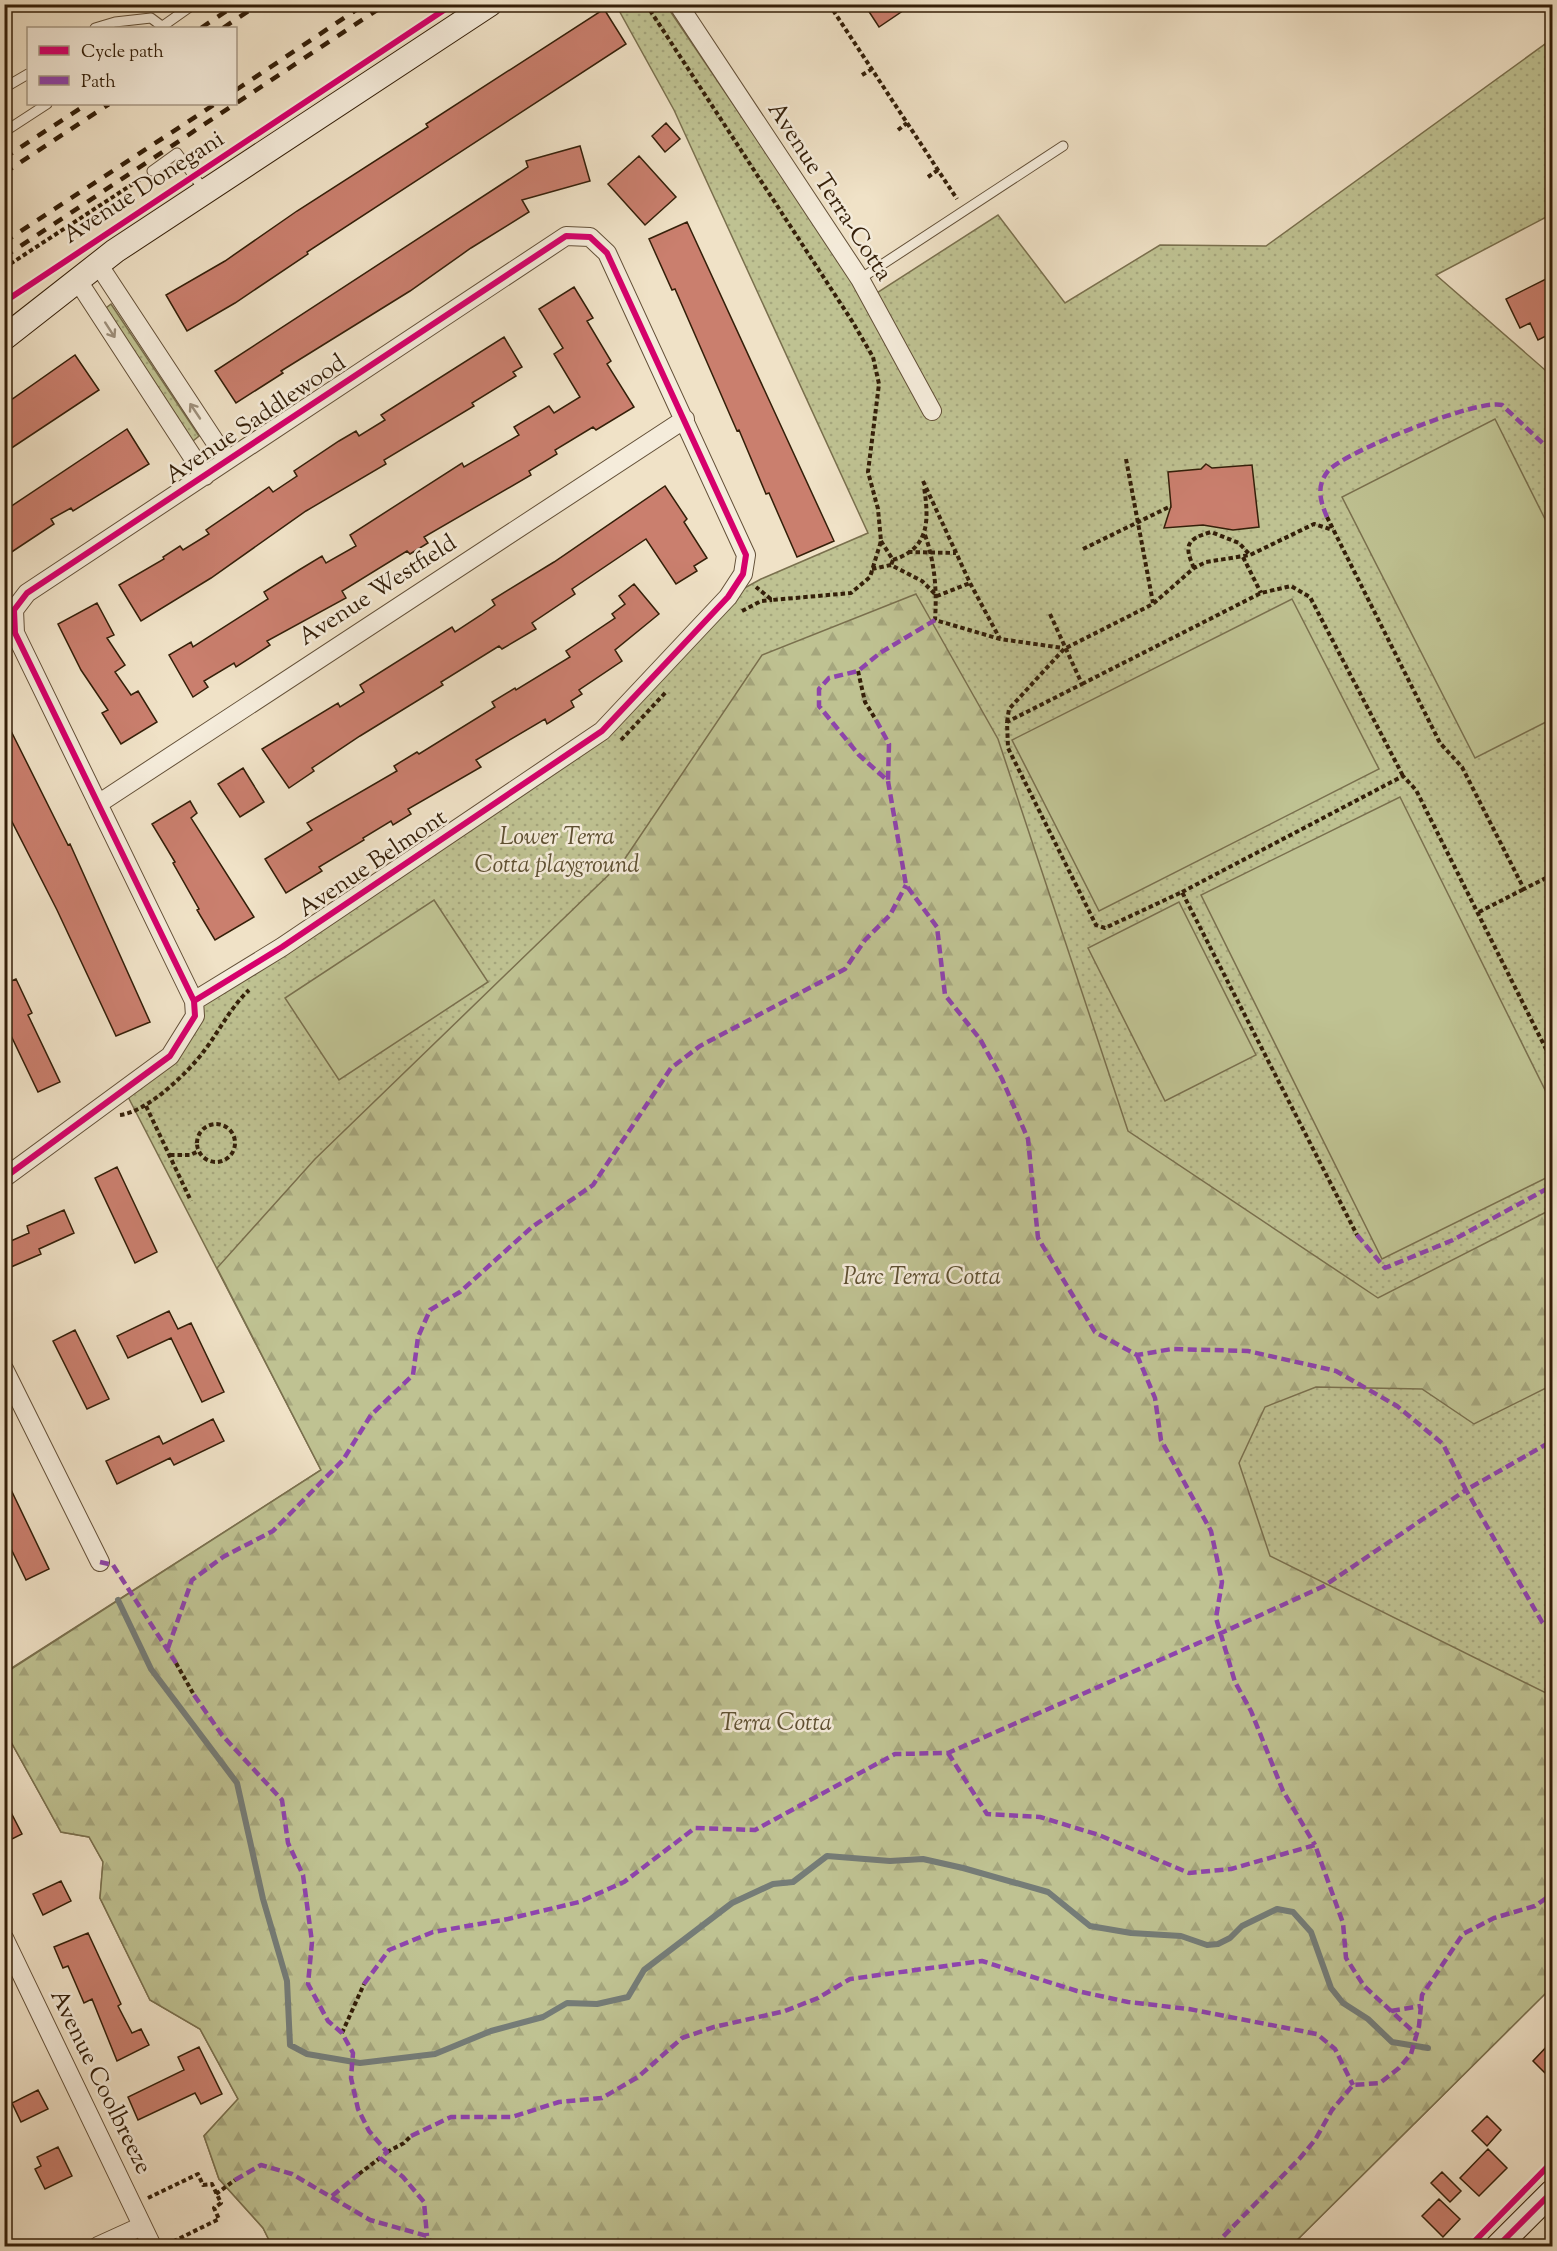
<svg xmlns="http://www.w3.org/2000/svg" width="1557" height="2251" font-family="'Sorts Mill Goudy',serif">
	<defs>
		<pattern id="grass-dots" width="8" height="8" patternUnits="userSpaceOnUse" patternTransform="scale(1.5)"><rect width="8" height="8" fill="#bfc292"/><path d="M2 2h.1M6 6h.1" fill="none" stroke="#a5a67d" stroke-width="1.8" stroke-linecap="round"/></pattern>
		<pattern id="forest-firs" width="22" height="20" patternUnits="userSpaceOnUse" patternTransform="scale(1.5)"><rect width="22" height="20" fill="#bfc292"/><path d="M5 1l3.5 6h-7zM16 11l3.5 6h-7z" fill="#a5a67d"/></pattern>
	</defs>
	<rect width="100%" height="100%" fill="#f0e2c7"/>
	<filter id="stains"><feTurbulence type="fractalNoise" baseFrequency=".00333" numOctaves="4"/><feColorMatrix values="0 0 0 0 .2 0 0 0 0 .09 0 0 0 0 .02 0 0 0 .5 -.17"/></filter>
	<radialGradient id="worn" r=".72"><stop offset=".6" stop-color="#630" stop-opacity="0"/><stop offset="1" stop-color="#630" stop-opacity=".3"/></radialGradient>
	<path fill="url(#grass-dots)" stroke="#7a704e" stroke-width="1.5" d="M616,5H666L866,300L998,215L1065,303L1160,245L1266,246L1552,39V214L1436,275L1552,376V1987L1291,2246H272L263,2228L219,2179L204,2136L238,2099L200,2029L150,2000L100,1898L103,1862L89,1837L61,1832L5,1731L4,1673L321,1470L125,1091L170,1056L194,1001L602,731L728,597L761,579L868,533L674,110Z
		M111,304L199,436L193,441L106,308Z"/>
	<path fill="url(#forest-firs)" stroke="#7a704e" stroke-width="1.5" d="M916,594L998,739L1128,1131L1378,1298L1552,1209V1385L1474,1424L1422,1389L1316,1387L1265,1407L1239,1463L1270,1556L1548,1694L1552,1692V1987L1291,2246H272L263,2228L219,2179L204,2136L238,2099L200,2029L150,2000L100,1898L103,1862L89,1837L61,1832L5,1731V1673L321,1470L217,1268L315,1159L624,860L762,655Z"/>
	<path fill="#bfc292" stroke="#7a704e" stroke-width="1.5" d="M1495,419L1552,533V719L1475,758L1342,497Z
		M1292,599L1379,769L1099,911L1012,740Z
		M1400,797L1552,1104V1175L1382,1259L1201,895Z
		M434,900L488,982L339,1080L285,998Z
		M1179,902L1256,1055L1165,1101L1088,948Z"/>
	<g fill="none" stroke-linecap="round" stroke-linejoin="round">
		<path stroke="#757c77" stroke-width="6" d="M118,1600L151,1669L237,1783L263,1899L287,1981L290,2045L307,2054L360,2063L435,2054L491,2031L543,2017L567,2003L597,2004L628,1997L644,1970L732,1903L773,1884L793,1882L827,1856L890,1861L923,1859L963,1868L1048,1892L1090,1926L1131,1933L1181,1936L1207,1945L1218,1944L1230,1938L1242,1926L1277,1909L1293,1912L1311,1932L1331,1988L1343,2003L1368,2019L1392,2042L1428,2048"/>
	</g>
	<path fill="#ca7f6e" stroke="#341f09" stroke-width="1.5" d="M864,4H913L879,27Z
		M604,9L626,44L307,252L308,254L235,303L187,331L166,295L225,261L297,211L428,127L426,124Z
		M666,123L680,139L665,152L652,136Z
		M580,146L590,181L522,200L529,212L471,248L410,291L281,371L283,373L236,403L215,371L528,167L526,161Z
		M639,156L676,197L645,225L608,184Z
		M687,222L834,541L797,557L769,493L766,494L739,430L737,431L675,289L672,290L649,239Z
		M1552,276V333L1538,340L1530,323L1520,328L1506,299Z
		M574,287L593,318L587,321L611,361L607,364L634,407L596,430L593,427L555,450L557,454L529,471L531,475L424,537L428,543L410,554L407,551L342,591L346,598L267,641L270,645L236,667L234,663L204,681L208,687L193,697L169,655L191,642L193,647L268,599L264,592L299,570L322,556L326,563L356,546L350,535L462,463L464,467L519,435L514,427L549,406L554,413L580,397L554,354L563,348L539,309Z
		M504,337L522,367L513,372L516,376L472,403L474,406L384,460L386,464L306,511L211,578L141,621L119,585L164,559L163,557L180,546L183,550L209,534L206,530L269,487L273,492L297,476L294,471L339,441L356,431L359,436L385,420L381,415Z
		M75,355L99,390L4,453V405Z
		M127,429L149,464L73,511L71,508L51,519L54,524L4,557V511Z
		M1206,464L1212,468L1252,465L1259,527L1233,530L1203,525L1164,528L1171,506L1168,472L1201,469Z
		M665,486L687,519L684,522L707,558L694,566L697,571L676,584L646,539L572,589L575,594L532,623L536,629L502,649L499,646L441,682L443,685L360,736L312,768L314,771L289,788L262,749L338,703L340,707L364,692L360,685L452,627L455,632L481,615L495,605L492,600L554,562Z
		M634,584L659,614L615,650L622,661L579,690L582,694L571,701L574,707L547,724L545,719L476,760L481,767L408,809L411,814L393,825L391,821L363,838L364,840L319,867L322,871L286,893L265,859L312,830L307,823L397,771L394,766L417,752L419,754L495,707L492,702L515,688L516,690L570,657L566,651L615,618L612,614L625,604L619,596Z
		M97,603L114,635L107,638L125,665L115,672L131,695L138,691L157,722L121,744L102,713L108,710L81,670L58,624Z
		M4,717L68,845L70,844L150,1022L116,1036L57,910L4,806Z
		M243,768L264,802L240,817L218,784Z
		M190,801L197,813L191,818L254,917L215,940L197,910L199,909L173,863L175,862L152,824Z
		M16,979L32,1013L28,1015L60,1082L38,1092L4,1021V984Z
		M117,1167L157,1252L135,1263L95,1178Z
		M64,1210L74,1233L39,1249L41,1254L4,1270V1244L29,1233L27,1226Z
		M169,1311L178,1329L191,1323L224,1392L202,1402L171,1338L128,1358L117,1336Z
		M75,1330L109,1399L87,1409L53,1341Z
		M213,1419L224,1441L174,1465L170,1458L117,1484L106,1461L159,1436L163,1444Z
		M4,1475L49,1569L26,1580L4,1534Z
		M4,1799L22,1834L4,1843Z
		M61,1881L71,1901L43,1915L33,1894Z
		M88,1933L121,2004L118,2006L132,2033L141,2029L149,2045L117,2061L92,1999L84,2003L68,1966L63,1968L54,1947Z
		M1552,2041V2080L1533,2061Z
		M199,2047L222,2094L201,2104L195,2093L138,2120L128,2097L184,2070L178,2057Z
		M38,2090L48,2109L21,2122L12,2103Z
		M1487,2116L1501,2130L1487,2146L1472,2131Z
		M58,2147L72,2176L45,2189L35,2169L41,2166L37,2157Z
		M1488,2149L1507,2168L1479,2196L1460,2178Z
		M1442,2172L1461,2191L1450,2202L1431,2183Z
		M1439,2199L1460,2219L1443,2237L1422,2216Z"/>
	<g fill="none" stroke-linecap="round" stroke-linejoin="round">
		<g stroke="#635038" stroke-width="11">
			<path id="lane" d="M4,11L14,4
				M95,28L115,22L151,18L163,27
				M160,28L194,4
				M4,88L28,74
				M4,132L47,104
				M152,171L177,153L204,190
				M860,279L1063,146"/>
		</g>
		<g stroke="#635038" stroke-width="20">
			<path id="street" d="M678,4L860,279L932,411
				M98,264L227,460
				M78,281L205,476
				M98,804L685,419
				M4,1178L170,1056L195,1016L194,1001L282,947L602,731L728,597L743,574L746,555L607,253L590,237L566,236L27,593L14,610L15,633L194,1001
				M4,1369L100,1562
				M4,1938L152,2246
				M98,2246L142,2226"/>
		</g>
		<g stroke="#341f09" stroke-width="26">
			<path id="secondary" d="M4,338L115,251L490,4
				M1498,2246L1552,2192"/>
		</g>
		<path stroke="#341f09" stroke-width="4" stroke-dasharray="4.5 3" stroke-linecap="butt" d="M646,4L852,321L873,357L879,384L868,472L878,509L881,541L870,577L851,593L772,600L756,587
			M829,4L957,199
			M862,75L872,69
			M898,130L907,123
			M928,177L938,170
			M4,268L142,178
			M1126,459L1153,603
			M923,481L970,583L1000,639
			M1327,517L1440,743L1462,767L1524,889L1552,875
			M925,535C935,563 937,591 935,620L1000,639L1063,648
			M881,541L893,560L891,565
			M1083,549L1171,506
			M908,552L956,553
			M1243,557L1261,593
			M893,560C930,548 929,520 924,487
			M1194,568C1184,546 1186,539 1211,532L1239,543L1250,555
			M872,569L891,565L922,581L937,596L970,583
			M742,611L761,601L772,600
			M1050,614L1082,684L1007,722L1008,748L1096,925L1105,928L1182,892L1357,1235
			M858,671L865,702L876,720
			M1082,684L1261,593L1291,586L1310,597L1403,776
			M1007,722L1009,709L1064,649L1153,604L1194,568L1206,562L1250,555L1314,524L1333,530
			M621,740L667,691
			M1182,892L1403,776L1416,790L1552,1061
			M1479,912L1524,889
			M146,1106L191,1201
			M120,1115C147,1112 188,1073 204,1051C220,1030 230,1008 249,990
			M197 1143a19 19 0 1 1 38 0a19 19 0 1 1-38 0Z
			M170,1155H190L199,1151
			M176,1663L194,1695
			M342,2033L364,1984
			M387,2152L404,2143L411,2136
			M359,2174L380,2158
			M216,2194L235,2180
			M148,2198L198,2174L203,2185L212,2184L221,2203L214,2208L219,2219L168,2244"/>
		<use href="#lane" stroke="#f5ecdb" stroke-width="9"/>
		<use href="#street" stroke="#f5ecdb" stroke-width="18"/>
		<use href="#secondary" stroke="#f5ecdb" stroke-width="24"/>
		<path stroke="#341f09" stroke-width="4.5" stroke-dasharray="10 10" stroke-linecap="butt" d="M201,28L237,4
			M223,28L259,4
			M236,90L365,4
			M4,158L87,104
			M4,173L109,104
			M4,242L215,104
			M4,257L386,4"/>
		<path stroke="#8e44ad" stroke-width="4.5" stroke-dasharray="9 4.5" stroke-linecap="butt" d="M1327,517C1320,501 1316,486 1328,471C1344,452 1479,398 1502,405L1552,452
			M935,620L880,653L858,671L829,678L819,689V706L859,755L888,781L906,885L937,927L945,995L980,1039L1002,1079L1028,1139L1038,1238L1095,1332L1137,1355L1172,1349L1248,1351L1336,1371L1397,1406L1443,1444L1466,1490L1552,1441
			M876,720L889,744L888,781
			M1357,1235L1385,1268L1453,1240L1552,1186
			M1137,1355L1155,1398L1161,1440L1211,1531L1222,1582L1216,1618L1235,1682L1251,1711L1283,1791L1315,1845
			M100,1562L113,1565L176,1663
			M168,1648L192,1580L223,1557L273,1531L343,1460L371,1415L413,1375L418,1337L430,1310L460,1292L532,1227L593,1185L671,1068L700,1046L845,969L865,940L890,915L906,885
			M194,1695L222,1735L282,1800L288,1843L303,1875L312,1942L308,1984L328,2021L342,2033L353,2053L351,2078L358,2109L369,2131L387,2152L380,2158L403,2177L424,2202L427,2236
			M948,1753L987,1814L1040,1817L1099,1835L1189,1873L1231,1869L1315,1845L1343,1923L1346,1958L1364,1986L1417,2035
			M364,1984L389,1950L433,1932L508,1919L579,1902L624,1882L695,1828L755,1830L895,1754L948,1753L1219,1634L1324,1586L1466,1490L1542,1622L1552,1633
			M1391,2011L1421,2006
			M411,2136L451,2117H512L559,2102L602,2098L638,2077L682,2038L714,2027L785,2011L818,1998L850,1979L982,1961L1077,1991L1128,2002L1189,2009L1317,2034L1335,2049L1353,2085
			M235,2180L261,2165L292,2174L370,2220L427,2236L433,2246
			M332,2196L359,2174
			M1214,2246L1300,2158L1315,2140L1332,2110L1353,2085L1380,2083L1399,2068L1411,2054L1419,2026L1422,1995L1463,1934L1494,1918L1535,1906L1552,1894"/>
		<g stroke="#f5ecdb" stroke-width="10">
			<path id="cycleway" d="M4,302L453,4
				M4,1178L170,1056L195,1016L194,1001L282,947L602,731L728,597L743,574L746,555L607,253L590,237L566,236L27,593L14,610L15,633L194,1001
				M1470,2246L1552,2162
				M1498,2246L1552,2192"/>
		</g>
		<use href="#cycleway" stroke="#d6006c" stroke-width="6"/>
	</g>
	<defs><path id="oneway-shaft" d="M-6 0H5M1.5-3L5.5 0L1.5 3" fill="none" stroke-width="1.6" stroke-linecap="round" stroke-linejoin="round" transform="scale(1.5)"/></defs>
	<g stroke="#9e907c">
		<use href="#oneway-shaft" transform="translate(110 330) rotate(57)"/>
		<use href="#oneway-shaft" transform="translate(195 411) rotate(-124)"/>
	</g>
	<g text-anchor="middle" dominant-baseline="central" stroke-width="5" stroke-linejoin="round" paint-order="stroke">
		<g font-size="24" fill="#341f09" stroke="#f5ecdb">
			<text transform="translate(144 188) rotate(-33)">Avenue Donegani</text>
			<text transform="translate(829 192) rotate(57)">Avenue Terra-Cotta</text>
			<text transform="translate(256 420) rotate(-34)">Avenue Saddlewood</text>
			<text transform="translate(378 591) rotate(-33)">Avenue Westfield</text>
			<text transform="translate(373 864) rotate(-34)">Avenue Belmont</text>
			<text transform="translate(100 2082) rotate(64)">Avenue Coolbreeze</text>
		</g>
		<g font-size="24" font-style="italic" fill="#5e5032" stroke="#f5ecdb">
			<text x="557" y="838">Lower Terra<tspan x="557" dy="28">Cotta playground</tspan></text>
			<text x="922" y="1278">Parc Terra Cotta</text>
			<text x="776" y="1724">Terra Cotta</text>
		</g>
	</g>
	<rect width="1557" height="2251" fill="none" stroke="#f0e2c7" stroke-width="24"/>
	<rect x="6" y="6" width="1545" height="2239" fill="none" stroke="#341f09" stroke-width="3"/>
	<rect x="12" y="12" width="1533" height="2227" fill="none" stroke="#341f09" stroke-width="1.5"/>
	<rect x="27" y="27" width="210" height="78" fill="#f5ecdb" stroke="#a89a87" stroke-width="1.5"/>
	<rect x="39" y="46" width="30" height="9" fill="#d6006c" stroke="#a89a87" stroke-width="1.5"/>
	<text x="81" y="57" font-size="18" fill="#341f09">Cycle path</text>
	<rect x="39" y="76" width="30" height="9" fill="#8e44ad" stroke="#a89a87" stroke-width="1.5"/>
	<text x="81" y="87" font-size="18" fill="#341f09">Path</text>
	<rect width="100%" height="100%" filter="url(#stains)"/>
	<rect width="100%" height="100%" fill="url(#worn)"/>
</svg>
